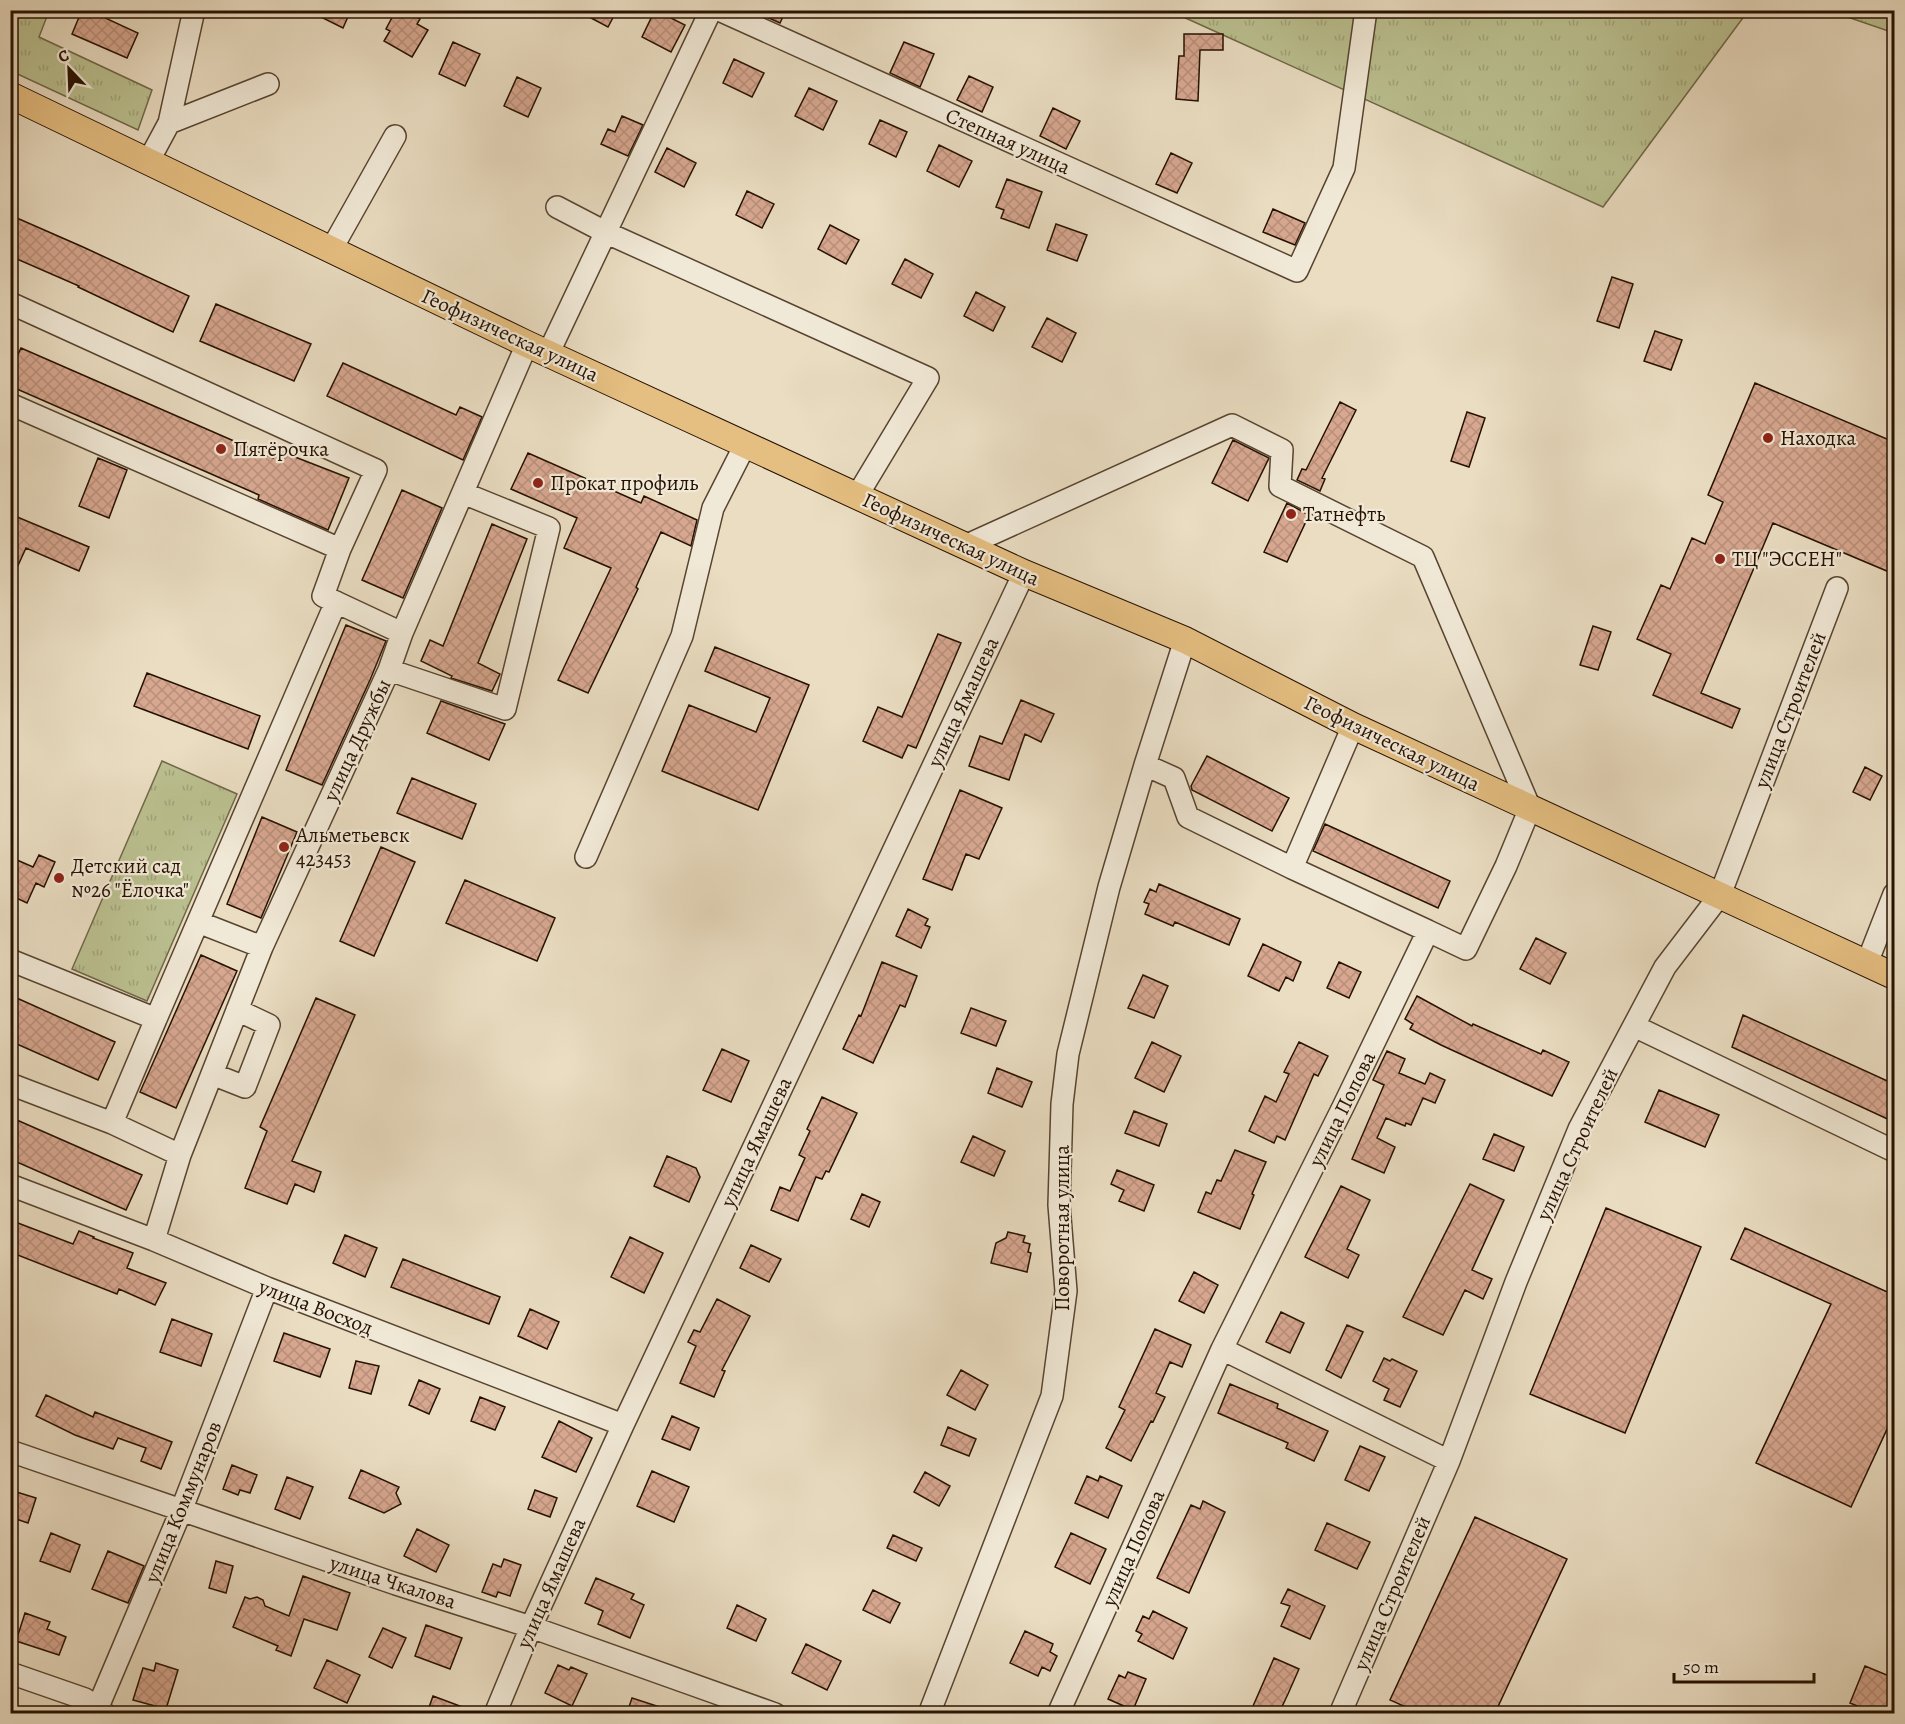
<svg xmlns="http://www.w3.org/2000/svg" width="1905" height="1724" font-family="Alegreya,serif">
	<defs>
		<pattern id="grass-tufts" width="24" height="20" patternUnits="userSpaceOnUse" patternTransform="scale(1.5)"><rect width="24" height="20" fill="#bbc090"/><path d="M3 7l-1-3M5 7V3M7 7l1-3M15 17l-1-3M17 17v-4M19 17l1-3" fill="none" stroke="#a1a47a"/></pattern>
		<pattern id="building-cross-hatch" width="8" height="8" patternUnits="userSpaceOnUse" patternTransform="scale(1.5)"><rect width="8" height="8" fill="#d7a790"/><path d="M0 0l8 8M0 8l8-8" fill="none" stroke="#b88f7a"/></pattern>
	</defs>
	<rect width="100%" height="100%" fill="#eaddc2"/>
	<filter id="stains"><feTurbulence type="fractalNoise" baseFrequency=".00333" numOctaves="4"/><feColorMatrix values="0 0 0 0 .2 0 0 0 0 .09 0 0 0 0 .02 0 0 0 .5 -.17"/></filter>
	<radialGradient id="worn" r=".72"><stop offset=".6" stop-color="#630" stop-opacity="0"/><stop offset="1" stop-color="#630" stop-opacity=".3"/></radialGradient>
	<path fill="url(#grass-tufts)" stroke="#706848" stroke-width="1.5" d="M11,10L49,11L39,37L152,90L138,130L11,71Z
		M1170,11H1748L1603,207Z
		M1830,11H1894V33Z
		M162,761L237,794L147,1001L72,969Z"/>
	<path fill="url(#building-cross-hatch)" stroke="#261100" stroke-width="1.5" d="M82,10H88L138,33L127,58L72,34Z
		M307,10H351L343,28Z
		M396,10H405L420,19L417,24L428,30L412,57L384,41L390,31L386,29Z
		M576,10H617L608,27Z
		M655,10L685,25L671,52L642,37Z
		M751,10H786L780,23Z
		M1184,34H1223V50H1200L1198,101L1176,99L1179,56H1184Z
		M453,42L480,54L465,86L439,74Z
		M904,42L934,54L920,87L890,73Z
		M734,59L764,73L752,97L723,83Z
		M969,76L993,87L982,112L957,100Z
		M517,77L541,88L528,117L504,106Z
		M809,88L837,101L823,130L795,116Z
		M1053,108L1080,121L1066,149L1040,136Z
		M622,116L643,125L628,156L601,144L608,129L615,132Z
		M880,120L907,132L896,157L869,144Z
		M939,145L972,161L959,187L927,171Z
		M667,148L696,163L684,187L655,172Z
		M1171,153L1192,163L1177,193L1156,184Z
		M1007,179L1042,192L1029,228L1001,218L1004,210L996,207Z
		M747,191L774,204L762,228L736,215Z
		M1273,209L1305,223L1295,245L1263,232Z
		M10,215L83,247L189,296L173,332L78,287L79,286L10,256Z
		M1056,224L1087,235L1077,261L1047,250Z
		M830,225L859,240L846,264L818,249Z
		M905,259L933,274L921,298L892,284Z
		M1612,277L1633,284L1619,328L1597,321Z
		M976,292L1005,307L993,331L964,316Z
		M216,304L311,344L294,381L200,341Z
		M1047,318L1076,333L1062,362L1032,347Z
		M1655,331L1682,340L1671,370L1644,361Z
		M21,348L273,458L277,450L349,478L328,530L258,499L259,495L10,386V371Z
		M343,363L456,415L460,407L482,417L463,460L327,396Z
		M1755,383L1894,442V574L1773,523L1701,693L1740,709L1732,728L1653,695L1671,654L1637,639L1661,585L1670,589L1692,538L1705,544L1723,502L1708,495Z
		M1340,402L1356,410L1322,478L1325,479L1320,491L1297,480L1302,469L1306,470Z
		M1467,412L1485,418L1469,467L1451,461Z
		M1233,440L1269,458L1248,501L1212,483Z
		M528,453L641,503L644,496L697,520L691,546L661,532L636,587L638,589L588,693L558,680L611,568L564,548L577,518L511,489Z
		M98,458L127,470L109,518L79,506Z
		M402,490L442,508L403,598L362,580Z
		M1287,503L1309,515L1287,562L1264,552Z
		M10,514L89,547L79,571L26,548L10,583Z
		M492,524L527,539L478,663L500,674L492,691L451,678L452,676L421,661L430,640L443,646Z
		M346,625L386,641L370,680L322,785L286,770Z
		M1593,626L1611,632L1598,670L1580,665Z
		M938,634L961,643L916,748L908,745L902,758L863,741L878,707L902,717Z
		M715,647L809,685L758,810L662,771L689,705L756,732L770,698L705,671Z
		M147,673L260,716L248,749L134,706Z
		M1021,700L1054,714L1041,742L1025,734L1009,780L969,766L980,736L1002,744Z
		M441,701L505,724L489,760L427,733Z
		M1207,756L1289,798L1272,831L1192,790L1191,786Z
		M1865,767L1882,776L1870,800L1853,792Z
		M412,778L476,804L462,839L397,813Z
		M960,790L1002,808L979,859L966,854L952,890L923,879Z
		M262,817L297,832L261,918L227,904Z
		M1325,824L1450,881L1438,908L1313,851Z
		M381,847L415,862L374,956L340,941Z
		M39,855L55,862L44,887L36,883L27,903L10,895V857L33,867Z
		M465,880L555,918L537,961L446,923Z
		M1159,884L1240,919L1229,945L1175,922L1173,926L1145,914L1149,904L1144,902L1150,889L1156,892Z
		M908,909L928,919L925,925L930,927L921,948L896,936Z
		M1536,938L1566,953L1550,984L1520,969Z
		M1263,944L1301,962L1293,981L1286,977L1279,991L1248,976Z
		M201,955L237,971L176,1108L140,1092Z
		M882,962L917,976L905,1007L900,1005L873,1063L843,1049L859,1015L861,1016Z
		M1339,962L1361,972L1349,998L1327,988Z
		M1143,975L1168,986L1154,1018L1128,1008Z
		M10,995L115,1042L98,1080L10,1041Z
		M1417,996L1472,1026L1473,1024L1541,1054L1543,1050L1569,1062L1552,1096L1441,1045L1410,1029L1413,1024L1405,1019Z
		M316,998L355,1015L292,1161L321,1172L314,1192L295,1184L287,1204L245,1188L267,1131L260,1127Z
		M971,1008L1006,1021L996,1046L961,1033Z
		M1743,1015L1894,1084V1122L1732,1047Z
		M1152,1042L1181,1056L1164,1092L1135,1078Z
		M1299,1042L1328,1056L1318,1076L1314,1074L1285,1140L1277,1136L1274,1143L1249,1131L1265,1096L1276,1102L1289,1074L1284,1072Z
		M722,1049L749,1061L731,1102L703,1090Z
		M1387,1051L1405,1059L1399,1073L1425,1084L1430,1073L1445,1080L1435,1103L1423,1098L1411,1125L1406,1123L1405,1126L1386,1118L1377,1138L1395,1147L1384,1173L1352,1159L1384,1085L1373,1080Z
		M997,1068L1032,1082L1022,1107L988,1093Z
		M1659,1090L1719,1115L1705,1147L1645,1122Z
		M822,1097L857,1113L829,1172L826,1171L822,1179L816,1177L798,1221L771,1210L780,1187L790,1191L805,1158L799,1155L810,1131L807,1129Z
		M1134,1111L1167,1124L1159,1146L1125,1133Z
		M10,1117L142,1175L126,1210L10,1159Z
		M1494,1134L1524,1147L1514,1171L1483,1159Z
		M973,1136L1005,1151L994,1176L961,1162Z
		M1235,1150L1266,1162L1252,1194L1254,1195L1240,1229L1198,1212L1206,1192L1211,1194L1217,1180L1221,1181Z
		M667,1156L696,1168L700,1177L689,1202L654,1186Z
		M1117,1170L1154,1185L1144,1211L1119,1201L1124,1190L1111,1184Z
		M1470,1184L1504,1200L1472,1270L1492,1279L1483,1299L1465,1290L1443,1335L1403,1317Z
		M1341,1186L1370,1200L1347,1249L1359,1255L1348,1278L1305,1257Z
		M862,1194L880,1202L869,1227L851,1219Z
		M1606,1208L1701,1247L1625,1433L1530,1394Z
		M10,1220L73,1244L79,1231L94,1237L93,1238L133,1253L127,1268L166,1283L155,1305L119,1289L117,1294L10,1252Z
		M1745,1228L1894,1295V1319L1888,1332L1894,1335V1414L1851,1507L1756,1463L1831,1304L1731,1259Z
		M1008,1232L1025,1236L1023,1242L1030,1244L1028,1252L1031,1253L1027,1272L991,1263L996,1243L1006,1238Z
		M345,1235L377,1248L365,1277L333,1263Z
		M630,1237L663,1253L644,1293L611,1277Z
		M751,1245L781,1259L769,1282L740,1268Z
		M403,1259L500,1297L489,1324L391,1287Z
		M1194,1272L1218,1285L1204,1313L1179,1301Z
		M717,1299L750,1316L722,1370L725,1371L714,1397L680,1383L696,1346L688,1342L694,1330L700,1332Z
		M530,1309L559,1322L547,1349L518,1336Z
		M1281,1312L1304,1323L1290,1353L1266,1342Z
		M172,1319L212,1334L201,1366L160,1352Z
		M1347,1325L1363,1332L1341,1378L1326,1370Z
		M1155,1329L1191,1345L1182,1367L1170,1362L1156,1393L1165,1397L1153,1422L1151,1421L1131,1461L1106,1448L1125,1410L1119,1407Z
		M284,1333L330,1349L320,1377L274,1361Z
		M1384,1358L1390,1361L1392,1359L1417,1371L1400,1407L1384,1400L1389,1389L1373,1381Z
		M356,1361L379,1366L371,1394L349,1388Z
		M961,1370L988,1385L975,1410L947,1395Z
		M419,1380L440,1389L429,1414L409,1405Z
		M1230,1384L1278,1404L1277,1408L1328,1431L1314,1461L1286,1448L1288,1443L1218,1413Z
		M46,1395L93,1417L95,1412L172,1442L161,1469L141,1461L146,1448L118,1438L113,1449L75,1435L36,1416Z
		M480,1397L505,1407L495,1430L471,1421Z
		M672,1416L699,1428L690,1450L662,1439Z
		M559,1421L592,1438L576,1472L542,1457Z
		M948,1427L976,1439L969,1456L941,1445Z
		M1360,1446L1385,1457L1369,1491L1345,1480Z
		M232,1465L257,1475L250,1493L240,1490L238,1495L223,1489Z
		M361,1470L399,1487L396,1493L401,1504L384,1513L349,1498Z
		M652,1471L689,1487L674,1522L637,1506Z
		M925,1472L950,1486L939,1506L914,1492Z
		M1087,1476L1098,1481L1100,1476L1122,1486L1108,1518L1075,1503Z
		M287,1477L313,1487L300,1519L275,1509Z
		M10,1490L36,1498L28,1523L10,1517Z
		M535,1490L557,1498L550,1517L528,1509Z
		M1203,1501L1225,1512L1189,1593L1157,1578L1191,1505L1200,1509Z
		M1475,1517L1567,1559L1495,1713H1419L1390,1700Z
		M1327,1523L1370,1542L1357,1569L1315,1550Z
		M417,1529L449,1545L436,1572L404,1556Z
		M51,1533L80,1545L70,1572L40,1561Z
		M1071,1533L1106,1549L1090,1584L1055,1567Z
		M893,1535L922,1548L916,1561L887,1548Z
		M108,1551L144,1566L128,1603L92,1589Z
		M504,1559L521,1565L510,1596L498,1592L496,1597L482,1592L493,1564L501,1567Z
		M216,1561L233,1566L226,1593L209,1588Z
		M303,1576L350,1593L337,1630L304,1619L291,1656L276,1650L278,1646L233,1627L245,1597L250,1599L257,1597L263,1600L265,1606L289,1616Z
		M596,1578L634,1594L631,1599L644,1605L630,1638L598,1624L603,1611L585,1603Z
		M1288,1589L1325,1606L1310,1639L1281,1626L1290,1606L1281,1603Z
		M873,1590L900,1603L890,1623L863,1610Z
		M737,1605L766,1619L756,1641L727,1628Z
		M1153,1611L1187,1628L1173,1659L1138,1641L1142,1634L1136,1631L1143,1616L1149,1619Z
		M25,1613L50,1622L47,1629L66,1637L59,1655L16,1641Z
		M426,1625L462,1638L450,1669L415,1656Z
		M383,1628L406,1638L392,1668L369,1657Z
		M1025,1631L1053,1644L1050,1652L1057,1656L1050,1671L1042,1667L1038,1676L1010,1663Z
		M806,1644L841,1661L827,1690L792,1673Z
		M1274,1658L1299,1669L1288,1694L1279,1713H1250Z
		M327,1660L360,1675L347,1703L314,1688Z
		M156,1663L178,1670L166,1709L133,1700L143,1668L154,1671Z
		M558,1665L569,1670L571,1667L587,1674L572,1706L545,1693Z
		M1865,1666L1894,1678V1713H1875L1850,1703Z
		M1128,1672L1146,1679L1133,1710L1108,1699L1119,1675L1125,1678Z
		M433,1696L476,1712L475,1713H427Z
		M632,1698L672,1711L671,1713H627Z"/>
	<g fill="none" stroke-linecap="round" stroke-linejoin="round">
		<g stroke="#574430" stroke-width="24">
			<path id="minor" d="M719,10L1297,271L1344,168L1366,10
				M169,123L194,10
				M148,162L169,123L268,84
				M557,207L607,233L928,378L857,496
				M331,250L395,136
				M10,303L376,470L340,549L323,596L402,633
				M548,354L711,10
				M10,404L340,549
				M965,546L1232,425L1282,450L1280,486L1423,557L1530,808L1506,866L1466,949L1428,931
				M389,670L505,709L549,528L463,493
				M586,857L682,636L713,508L745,445
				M1292,868L1353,726
				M198,922L262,947
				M10,960L156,1019L336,602
				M1867,963L1894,894
				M156,1019L112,1123L180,1155
				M1634,1026L1894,1151
				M212,1074L245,1087L269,1025L237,1010
				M10,1084L112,1123
				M10,1185L154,1240L267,1288L623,1425
				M154,1240L180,1155L262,947L389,670L402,633L527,344
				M1222,1349L1449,1461
				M10,1451L396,1584L531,1627L775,1714
				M10,1673L85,1699L105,1714
				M95,1714L181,1511L267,1288
				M495,1714L531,1627L623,1425L1024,573
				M929,1714L1052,1396L1066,1291L1059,1205L1062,1104L1068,1054L1109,887L1145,765
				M1058,1714L1222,1349L1343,1107L1428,931L1292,868L1188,817L1174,778L1145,765L1185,640
				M1340,1714L1449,1461L1516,1282L1579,1129L1665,967L1720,895L1837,588"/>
		</g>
		<g stroke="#261100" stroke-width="28">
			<path id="major" d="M10,95L527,344L1024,573L1185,640L1353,726L1894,976"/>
		</g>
		<use href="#minor" stroke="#f1e9d7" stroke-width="21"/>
		<use href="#major" stroke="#e5be81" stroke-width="26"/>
	</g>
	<g fill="#8f2418" stroke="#f1e9d7" stroke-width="2">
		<circle cx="1768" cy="438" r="6"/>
		<circle cx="221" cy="449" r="6"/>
		<circle cx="538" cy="483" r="6"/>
		<circle cx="1291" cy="514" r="6"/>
		<circle cx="1720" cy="559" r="6"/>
		<circle cx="284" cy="847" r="6"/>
		<circle cx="59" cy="878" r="6"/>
	</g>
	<g text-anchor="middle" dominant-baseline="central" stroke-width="4.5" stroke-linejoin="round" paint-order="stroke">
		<g font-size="21" fill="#261100" stroke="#f1e9d7">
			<text transform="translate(1008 141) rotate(24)">Степная улица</text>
			<text transform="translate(510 335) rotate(25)">Геофизическая улица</text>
			<text transform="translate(951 539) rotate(25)">Геофизическая улица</text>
			<text transform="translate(963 702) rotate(-65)">улица Ямашева</text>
			<text transform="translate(1790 710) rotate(-69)">улица Строителей</text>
			<text transform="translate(357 740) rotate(-65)">улица Дружбы</text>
			<text transform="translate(1392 743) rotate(26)">Геофизическая улица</text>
			<text transform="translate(1342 1109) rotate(-64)">улица Попова</text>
			<text transform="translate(756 1142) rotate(-65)">улица Ямашева</text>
			<text transform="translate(1577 1144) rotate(-65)">улица Строителей</text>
			<text transform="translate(1062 1228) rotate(-90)">Поворотная улица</text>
			<text transform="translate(316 1307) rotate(21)">улица Восход</text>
			<text transform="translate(183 1502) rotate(-68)">улица Коммунаров</text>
			<text transform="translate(1133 1548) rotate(-66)">улица Попова</text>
			<text transform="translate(393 1582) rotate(18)">улица Чкалова</text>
			<text transform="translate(551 1583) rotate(-66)">улица Ямашева</text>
			<text transform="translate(1392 1593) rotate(-67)">улица Строителей</text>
		</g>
		<g font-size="21" fill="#261100" stroke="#f1e9d7" text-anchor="start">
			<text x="1780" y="438">Находка</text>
			<text x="233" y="449">Пятёрочка</text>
			<text x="550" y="483">Прокат профиль</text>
			<text x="1303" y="514">Татнефть</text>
			<text x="1732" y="559">ТЦ "ЭССЕН"</text>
			<text x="296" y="835">Альметьевск<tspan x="296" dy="24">423453</tspan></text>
			<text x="71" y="866">Детский сад<tspan x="71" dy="24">№26 "Ёлочка"</tspan></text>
		</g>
	</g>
	<rect width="1905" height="1724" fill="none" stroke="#eaddc2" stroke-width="36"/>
	<rect x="12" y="12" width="1881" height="1700" fill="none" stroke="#261100" stroke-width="3"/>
	<rect x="18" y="18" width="1869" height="1688" fill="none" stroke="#261100" stroke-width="1.5"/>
	<g transform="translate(69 69) rotate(337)" stroke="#f1e9d7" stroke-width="4.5" paint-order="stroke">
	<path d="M0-4.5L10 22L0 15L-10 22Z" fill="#261100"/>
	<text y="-9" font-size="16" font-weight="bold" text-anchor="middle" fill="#261100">С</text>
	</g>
	<path d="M1674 1673v9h140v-9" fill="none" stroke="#261100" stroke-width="3"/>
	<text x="1683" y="1673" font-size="18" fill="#261100" stroke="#f1e9d7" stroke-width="4.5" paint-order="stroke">50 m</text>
	<rect width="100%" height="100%" filter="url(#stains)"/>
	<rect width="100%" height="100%" fill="url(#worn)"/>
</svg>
